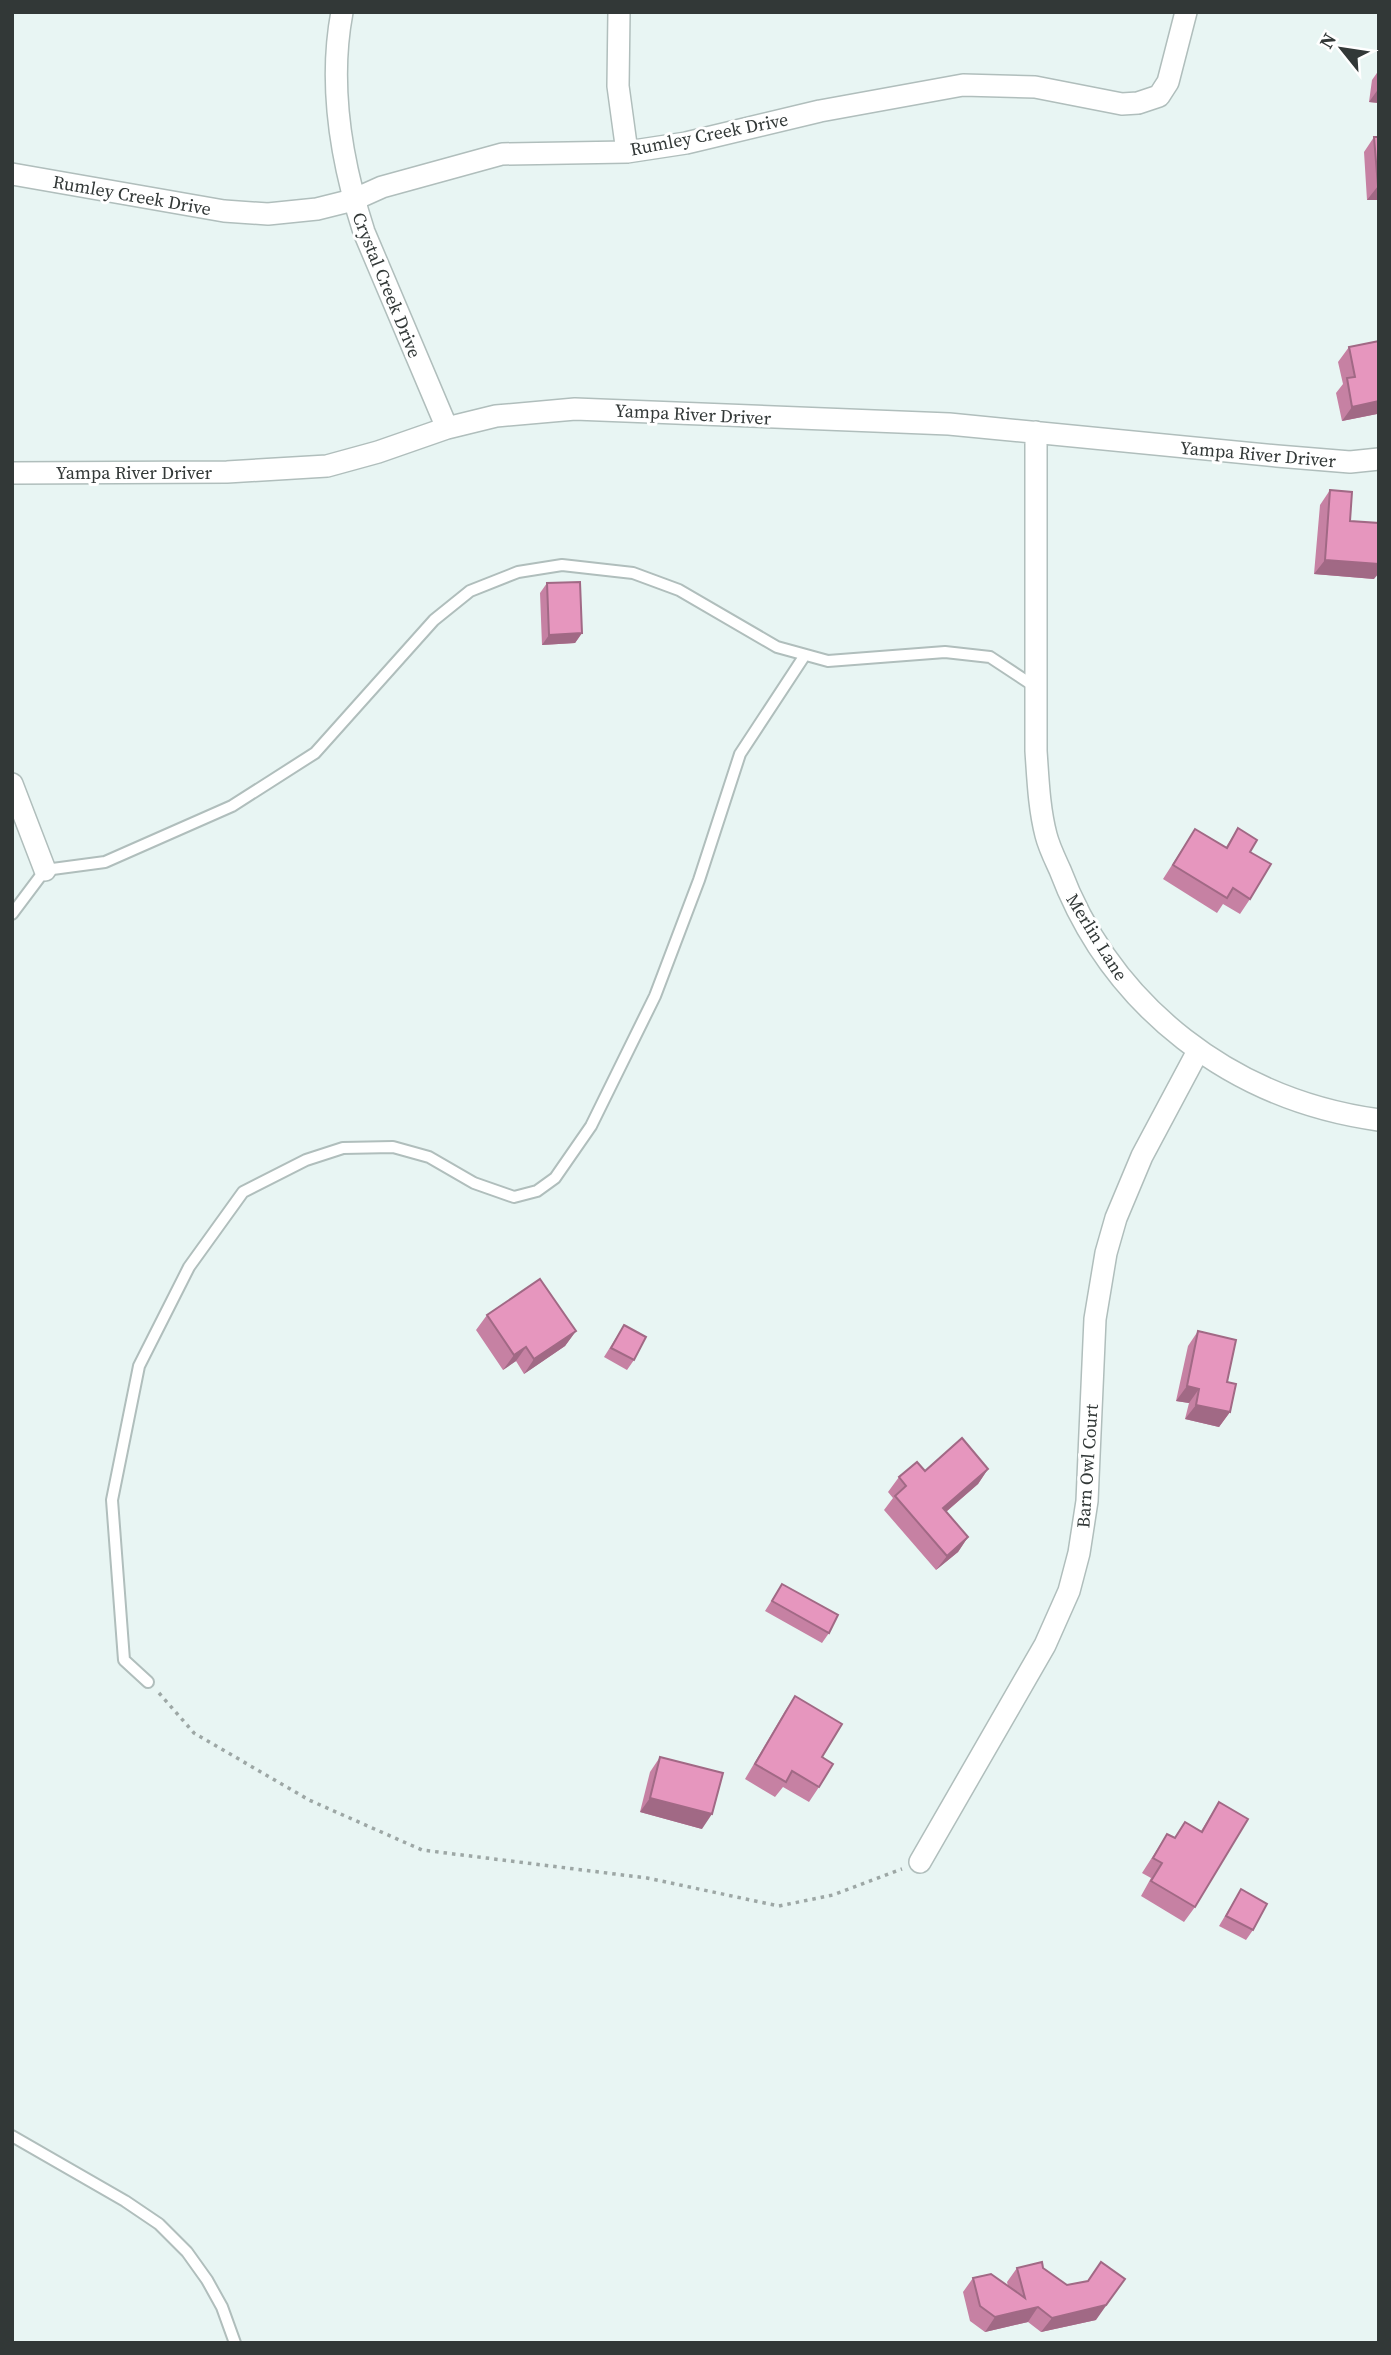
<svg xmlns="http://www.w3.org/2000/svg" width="1391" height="2355" font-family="'Source Serif 4',serif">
	<rect width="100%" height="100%" fill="#e8f5f3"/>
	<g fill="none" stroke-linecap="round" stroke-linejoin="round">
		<g stroke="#b0bebc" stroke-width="14">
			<path id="lane" d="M12,914L45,870L105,862L232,806L315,753L434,620L470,591L518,572L562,565L633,573L679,590L777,647L828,661L945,652L990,657L1037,688
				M148,1682L124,1660L112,1500L139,1366L189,1267L243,1192L306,1160L343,1148L393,1147L429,1157L474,1183L514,1197L537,1191L555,1178L591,1126L655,996L699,880L740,754L805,655
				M12,2136L125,2201L159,2224L187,2252L207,2280L222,2307L235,2343"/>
		</g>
		<g stroke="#b0bebc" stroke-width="24">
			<path id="street" d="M342,12C328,86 341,161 364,232L447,428
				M619,12L618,86L627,152
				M12,174L224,211L268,214L317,209L353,200L382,187L502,154L627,152L686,143L820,111L963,85L1035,87L1122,104L1138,103L1159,96L1168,82L1186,12
				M1036,432V751C1038,779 1039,808 1046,835C1049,847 1055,859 1060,870C1112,1008 1233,1100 1379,1120
				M12,473L227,472L327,466L378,452L447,428L496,416L575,409L949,424L1277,456L1350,462L1379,459
				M12,784L45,870
				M920,1862L1045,1645L1069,1591L1079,1553L1087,1501L1095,1319L1106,1253L1116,1218L1142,1156L1198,1051"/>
		</g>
		<path stroke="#9da7a5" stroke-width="3.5" stroke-dasharray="3.5 5" stroke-linecap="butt" d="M159,1693L194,1733L309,1800L422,1850L647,1878L779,1906L833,1895L902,1869"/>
		<use href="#lane" stroke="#fff" stroke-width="10"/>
		<use href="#street" stroke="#fff" stroke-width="21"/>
	</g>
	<path fill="#c681a3" d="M1379,70V103L1369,102L1372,80Z
		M1374,137H1379V200H1367L1364,152Z
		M1379,341V412L1377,414L1342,421L1336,393L1343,384L1338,362L1349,347Z
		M1330,490L1374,579L1314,574L1320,505Z
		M547,583L582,633L575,643L542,645L540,593Z
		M1238,828L1250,852V899L1240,914L1223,904L1217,913L1163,879L1195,829L1226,847Z
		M487,1315L576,1331L565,1346L524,1374L516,1361L503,1370L476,1330Z
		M624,1325L634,1360L627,1370L604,1357Z
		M1198,1331L1227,1382L1230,1412L1219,1427L1185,1419L1189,1403L1176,1401L1188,1346Z
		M988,1469L978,1484L946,1512L968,1537L958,1552L936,1570L884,1510L893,1498L888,1492L899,1477Z
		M782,1584L829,1633L822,1643L765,1611Z
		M795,1696L822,1757L819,1787L809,1802L783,1787L775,1797L745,1779L785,1711Z
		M660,1757L702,1829L640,1812L650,1772Z
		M1219,1802L1195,1907L1184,1922L1141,1896L1151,1878L1142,1873L1167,1834L1174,1838L1185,1822L1201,1831Z
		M1241,1889L1253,1930L1246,1940L1219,1926Z
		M1017,2268H1043L1096,2320L1041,2332L1028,2322L985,2332L970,2321L963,2292L973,2278L1008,2286L1007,2282Z"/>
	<path fill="#a16985" d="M1379,88V103L1369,102Z
		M1378,186H1379V200H1367Z
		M1379,401V412L1377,414L1342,421L1352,407Z
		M1325,560L1379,564V573L1374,579L1314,574Z
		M582,633L575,643L542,645L549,635Z
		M576,1331L565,1346L524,1374L534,1359Z
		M526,1347L516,1361L503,1370L514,1355Z
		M1187,1386L1199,1389L1189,1403L1176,1401Z
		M1196,1405L1230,1412L1219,1427L1185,1419Z
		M988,1469L978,1484L933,1523L943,1508Z
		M968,1537L958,1552L936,1570L947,1556Z
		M650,1798L712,1814L702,1829L640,1812Z
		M1125,2279L1096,2320L1041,2332L1052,2318Z
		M1038,2307L1028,2322L985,2332L995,2317Z"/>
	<path fill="#e696be" stroke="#a16985" stroke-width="2" d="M1374,137H1379V186H1378Z
		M1379,341V401L1352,407L1347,378L1355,377L1349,347Z
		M1330,490L1352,492L1350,521L1379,523V564L1325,560Z
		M580,582L582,633L549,635L547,583Z
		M1238,828L1257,840L1250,852L1271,864L1250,899L1233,888L1227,898L1173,865L1195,829L1227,848Z
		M540,1279L576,1331L534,1359L526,1347L514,1355L487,1315Z
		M624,1325L646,1337L634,1360L611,1348Z
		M1198,1331L1236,1340L1227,1382L1236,1384L1230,1412L1196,1405L1199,1389L1187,1386Z
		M962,1438L988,1469L943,1508L968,1537L947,1556L895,1496L906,1486L899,1477L917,1462L925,1471Z
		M782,1584L838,1615L829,1633L772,1601Z
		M795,1696L842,1724L822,1757L833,1764L819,1787L792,1771L786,1782L755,1764Z
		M660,1757L723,1773L712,1814L650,1798Z
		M1219,1802L1248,1819L1195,1907L1151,1881L1162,1863L1153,1858L1167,1834L1175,1838L1185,1822L1202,1832Z
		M1241,1889L1267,1904L1253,1930L1226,1916Z
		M1042,2262L1043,2268L1067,2285L1088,2281L1101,2262L1125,2279L1106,2305L1052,2318L1038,2307L995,2317L980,2306L973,2278L991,2274L1025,2298L1017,2268Z"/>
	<g text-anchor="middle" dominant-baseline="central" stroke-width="6" stroke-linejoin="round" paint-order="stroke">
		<g font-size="18" fill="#323837" stroke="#fff">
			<text transform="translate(709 134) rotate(-11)">Rumley Creek Drive</text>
			<text transform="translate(132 195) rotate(10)">Rumley Creek Drive</text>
			<text transform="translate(387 285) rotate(68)">Crystal Creek Drive</text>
			<text transform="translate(693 414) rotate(3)">Yampa River Driver</text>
			<text transform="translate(1258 454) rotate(5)">Yampa River Driver</text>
			<text x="134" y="472">Yampa River Driver</text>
			<text transform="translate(1097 937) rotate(58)">Merlin Lane</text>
			<text transform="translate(1087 1466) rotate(-86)">Barn Owl Court</text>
		</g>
	</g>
	<rect width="1391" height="2355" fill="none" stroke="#323837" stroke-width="28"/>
	<g transform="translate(1342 49) rotate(300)" stroke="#ffffff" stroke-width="5" paint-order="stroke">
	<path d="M0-5L12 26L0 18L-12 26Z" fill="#323837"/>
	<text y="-10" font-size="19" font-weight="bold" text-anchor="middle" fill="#323837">N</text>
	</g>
</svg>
